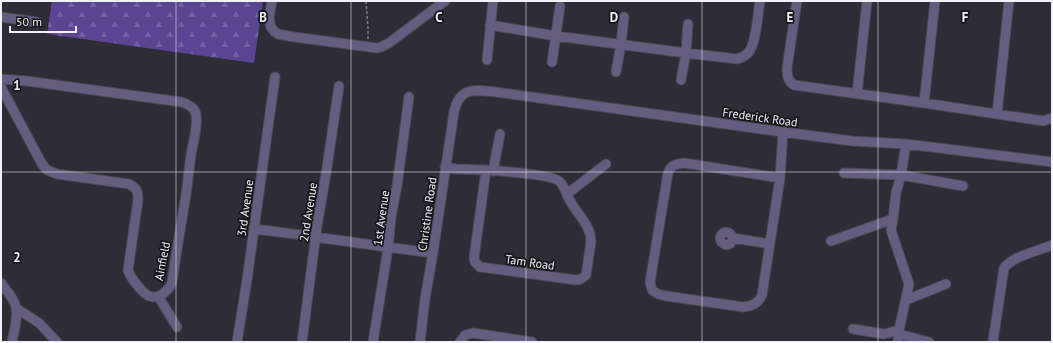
<svg xmlns="http://www.w3.org/2000/svg" width="1053" height="343" font-family="'PT Sans',sans-serif">
	<defs>
		<pattern id="forest-firs" width="22" height="20" patternUnits="userSpaceOnUse"><rect width="22" height="20" fill="#5b4593"/><path d="M5 1l3.5 6h-7zM16 11l3.5 6h-7z" fill="#7360a3"/></pattern>
	</defs>
	<rect width="100%" height="100%" fill="#2e2c37"/>
	<path fill="url(#forest-firs)" d="M52,1H263L254,63L47,34Z"/>
	<g fill="none" stroke-linecap="round" stroke-linejoin="round">
		<g stroke="#494852" stroke-width="11">
			<path id="minor" d="M272,1L269,17L270,23L271,27L274,31L278,34L294,37L377,48L381,47L389,43L445,1
				M797,1L787,68C787,76 788,81 794,85L924,103L1043,121L1052,118
				M1,17L37,22
				M490,25L556,36L686,53L737,59C741,58 745,56 748,53C756,45 758,13 760,1
				M487,60L493,1
				M552,62L560,6
				M616,72L621,44L624,17
				M1,79L27,81L181,102C188,104 195,107 196,115C198,128 193,142 191,155C189,168 188,181 186,195C181,224 176,254 172,283C168,291 159,300 149,296C142,293 130,277 128,270L138,200C138,191 137,188 129,184L57,174L47,170L42,164L1,87
				M681,80L686,53L688,24
				M857,94L867,1
				M924,103L935,1
				M997,114L1009,1
				M445,167L456,169L486,170
				M486,170C499,171 550,174 559,181C564,185 566,193 569,199C571,203 573,206 576,210C583,220 591,229 591,242L586,275L581,279L576,280L480,267L475,262L474,258Z
				M493,171L500,134
				M844,173L901,175L963,186
				M780,178L684,163C672,164 668,168 667,179L650,282L652,290L658,294L666,296L743,307C752,306 758,304 762,295L780,178L783,132
				M567,194L606,164
				M254,229C314,236 374,246 433,253
				M733,238C732,242 730,245 726,245C712,239 727,224 733,238L770,244
				M831,241L893,219
				M1,283C6,290 14,298 16,307C18,318 14,332 12,342
				M158,296L177,327
				M906,300L946,284
				M16,308L39,323L57,342
				M853,329L884,334L899,330
				M899,334L929,342
				M237,342L247,280L275,77
				M302,342L317,226L326,174L339,86
				M373,342L388,248L391,217L397,186L409,97
				M420,342L425,299L433,253L454,112C460,86 474,90 496,92L783,132L852,141L906,144L1052,162
				M460,342L465,335L473,333L532,342
				M898,342L899,330L909,284L891,230L893,219L896,193L901,175L906,144
				M994,342L993,339L995,328L1004,268C1013,256 1038,251 1052,245"/>
		</g>
		<path stroke="#7c7b84" stroke-width="1.5" stroke-dasharray="3 2" stroke-linecap="butt" d="M366,1L368,28V39"/>
		<use href="#minor" stroke="#655d80" stroke-width="9"/>
	</g>
	<path fill="none" stroke="#f2f1f8" stroke-width="1" stroke-opacity="0.55" d="M176,1V342M351,1V342M526,1V342M702,1V342M878,1V342M1,172H1052"/>
	<g text-anchor="middle" dominant-baseline="central" stroke-width="3.5" stroke-linejoin="round" paint-order="stroke">
		<g font-size="12" fill="#f2f1f8" stroke="#16151a">
			<text transform="translate(760 117) rotate(8)">Frederick Road</text>
			<text transform="translate(245 208) rotate(-82)">3rd Avenue</text>
			<text transform="translate(308 212) rotate(-81)">2nd Avenue</text>
			<text transform="translate(427 214) rotate(-82)">Christine Road</text>
			<text transform="translate(381 218) rotate(-82)">1st Avenue</text>
			<text transform="translate(162 261) rotate(-79)">Ainfield</text>
			<text transform="translate(530 262) rotate(8)">Tam Road</text>
		</g>
	</g>
	<g font-size="13" text-anchor="middle" font-weight="bold" fill="#f2f1f8" stroke="#16151a" stroke-width="3.5" stroke-linejoin="round" paint-order="stroke">
		<text x="263" y="22">B</text>
		<text x="439" y="22">C</text>
		<text x="614" y="22">D</text>
		<text x="790" y="22">E</text>
		<text x="965" y="22">F</text>
		<text x="17" y="90">1</text>
		<text x="17" y="262">2</text>
	</g>
	<rect width="1053" height="343" fill="none" stroke="#f2f1f8" stroke-width="4"/>
	<path d="M10 26v6h66v-6" fill="none" stroke="#f2f1f8" stroke-width="2"/>
	<text x="16" y="26" font-size="12" fill="#f2f1f8" stroke="#16151a" stroke-width="3" paint-order="stroke">50 m</text>
</svg>
